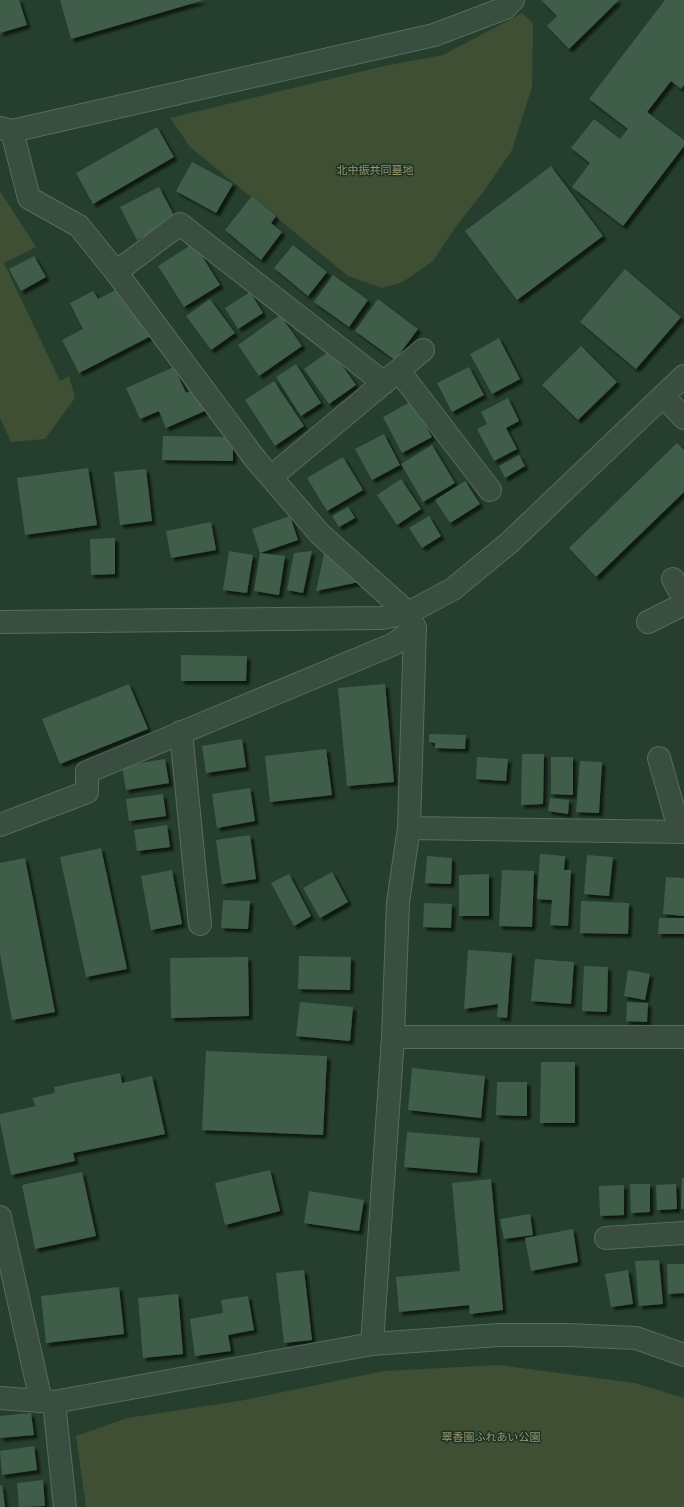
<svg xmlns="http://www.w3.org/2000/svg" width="684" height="1507" font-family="'IBM Plex Sans','Noto Sans JP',sans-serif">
	<defs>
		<filter id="shadow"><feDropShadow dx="3.5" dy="3.5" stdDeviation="1" flood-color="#0009"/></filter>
	</defs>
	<rect width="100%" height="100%" fill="#253e2d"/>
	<path fill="#3f4f34" d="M522,13L533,23L532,87L512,150L484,191L457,225L433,261L403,282L382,288L348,276L190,147L170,118L384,66L443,55Z
		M0,191L36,247L4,263L60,381L69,376L75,398L45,439L11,442L0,418Z
		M499,1365L635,1383L684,1398V1507H86L76,1436L127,1418L239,1401L384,1371Z"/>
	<path fill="#415d4a" filter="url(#shadow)" d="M0,0H19L27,25L0,33Z
		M60,0H204L71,39Z
		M541,0H619L569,49L547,26L557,16Z
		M665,0H684V85L681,89L671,81L647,112L684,140V146L623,226L572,187L590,163L571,148L594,119L620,139L628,129L589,99Z
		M157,127L174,157L93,204L76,173Z
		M192,162L233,184L216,213L176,191Z
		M551,166L603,236L517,300L465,231Z
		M159,187L176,219L137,240L120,207Z
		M252,196L276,216L271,223L282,232L261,260L225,230Z
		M194,243L220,285L184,307L158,266Z
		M293,245L327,272L308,296L274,268Z
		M34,256L46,277L21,291L9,269Z
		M625,269L681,317L636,369L580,322Z
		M333,275L368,300L349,327L314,302Z
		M125,285L151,336L79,373L62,340L83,329L70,303L93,291L98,299Z
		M250,292L263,313L238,329L225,308Z
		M210,299L235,333L211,350L186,316Z
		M378,299L418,329L395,360L355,331Z
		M280,315L302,346L259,376L238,345Z
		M499,338L520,379L492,394L470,354Z
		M581,346L617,382L578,420L542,385Z
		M331,350L356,385L329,404L304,369Z
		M296,364L321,403L301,416L276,377Z
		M174,367L186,393L197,388L207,410L166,428L159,411L140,419L126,388Z
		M469,367L484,395L452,412L437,383Z
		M274,381L304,426L275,446L245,400Z
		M508,398L519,421L506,428L517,449L494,461L477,429L487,424L481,412Z
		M412,401L432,437L402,453L383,417Z
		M384,434L400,465L372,480L355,449Z
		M163,436L233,437V461L162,460Z
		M677,443L684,450V492L596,577L569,548Z
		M432,445L455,483L423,502L401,464Z
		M519,455L525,466L505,478L499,466Z
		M343,457L363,490L327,511L307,478Z
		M88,468L97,525L25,535L17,478Z
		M146,469L152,521L120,525L114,472Z
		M401,479L421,509L397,525L377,495Z
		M465,481L480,504L450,523L435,500Z
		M348,507L355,518L339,527L332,516Z
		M290,516L298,540L260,553L285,556L279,595L254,591L260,553L252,529Z
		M429,516L441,536L422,548L409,528Z
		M211,522L216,550L171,558L166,531Z
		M115,538V574L91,575L90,539Z
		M229,551L253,555L247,593L223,590Z
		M312,551L303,593L287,590L294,553Z
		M324,554L364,581L316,591Z
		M181,655L247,656L246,681H181Z
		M129,684L148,729L60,764L42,719Z
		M385,684L394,782L347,786L338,688Z
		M429,734L466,735L465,749L435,748V743L429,742Z
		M242,739L246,767L206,773L202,746Z
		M326,749L332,795L270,802L265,756Z
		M522,754H544L543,804L521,805Z
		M477,757L508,759L506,781L476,779Z
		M551,757H573V795L551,794Z
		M165,759L169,783L126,790L122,766Z
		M580,761L602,762L599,813L576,812Z
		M250,788L255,821L217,828L212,794Z
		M163,794L166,816L129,821L126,799Z
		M550,798L569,800L568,814L548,811Z
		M167,825L170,847L137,851L134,830Z
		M250,835L256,879L222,884L216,840Z
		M101,848L127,969L86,977L60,857Z
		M540,854L565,856L564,870H571L568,926L550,925L552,900L537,899Z
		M587,855L613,857L609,896L584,894Z
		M427,856L452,858L451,884L425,883Z
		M25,858L55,1012L12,1020L0,954V863Z
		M172,870L182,924L151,930L141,876Z
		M502,870L534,871L532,927L499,926Z
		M332,872L348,902L320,918L303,888Z
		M289,874L311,916L294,926L271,883Z
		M489,874V916H459V875Z
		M666,877L684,878V916L663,914Z
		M223,900L250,901L248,929L221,928Z
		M581,901L629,903L628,934L580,933Z
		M424,903L452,904L451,928L423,927Z
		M659,918H684V934H658Z
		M468,950L512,953L507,1018L497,1017L498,1004L464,1009Z
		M299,956L351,957L350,990L298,989Z
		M248,957L249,1016L171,1018L170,958Z
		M535,959L574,962L571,1004L531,1001Z
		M584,966L608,967L607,1012L582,1011Z
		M628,970L650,974L645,1000L624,996Z
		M300,1002L353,1007L350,1041L296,1036Z
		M627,1002L648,1003L647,1022L626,1021Z
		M206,1051L327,1056L323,1135L202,1130Z
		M541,1062H575V1123H540Z
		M412,1068L485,1076L481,1118L408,1110Z
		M120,1073L122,1083L152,1076L165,1134L73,1153L75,1161L11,1175L0,1122V1114L36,1106L32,1098L55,1093L54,1087Z
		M497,1082H527V1116L496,1115Z
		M407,1132L480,1138L477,1173L404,1167Z
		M270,1170L280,1211L225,1225L215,1183Z
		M82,1172L96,1236L35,1249L22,1185Z
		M682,1178H684V1209H681Z
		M491,1179L503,1310L470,1314L469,1305L399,1312L396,1277L460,1271L452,1183Z
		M630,1184H650V1212L631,1213Z
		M676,1184L677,1209L657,1210L656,1185Z
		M624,1185V1215L600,1216L599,1186Z
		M309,1191L364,1200L359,1231L304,1223Z
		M530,1214L533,1235L504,1239L500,1219Z
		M573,1229L578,1262L531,1271L525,1238Z
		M659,1260L663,1304L639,1306L635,1261Z
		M667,1264H684V1293L668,1294Z
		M304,1270L312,1340L284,1343L276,1273Z
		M628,1270L633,1304L611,1307L605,1274Z
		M119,1287L124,1334L46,1343L41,1296Z
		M178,1294L183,1354L143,1358L138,1298Z
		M248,1296L254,1330L228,1335L231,1351L195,1356L190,1319L223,1313L221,1300Z
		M31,1413L34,1435L0,1438V1416Z
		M34,1446L37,1470L2,1475L0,1451Z
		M43,1480L45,1506L19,1507L17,1483Z
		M0,1485H2L5,1507H0Z"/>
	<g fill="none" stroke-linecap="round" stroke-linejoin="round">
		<g stroke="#576c5e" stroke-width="24">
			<path id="minor" d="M0,128L12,131L434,35L505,8L513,0
				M12,131L29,198L79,226L116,272L256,460L320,534L408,613L415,628L409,828L398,902L393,1037L372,1344
				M116,272L180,224L384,383
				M399,371L490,490
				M663,396L684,418
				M271,477L423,350
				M673,579L684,599
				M648,622L684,604
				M181,732L200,924
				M659,758L680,832
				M0,825L87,792V772L394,644L415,628
				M409,828L684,832
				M393,1037H684
				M0,1217L41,1401
				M606,1238L684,1233
				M0,1398L54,1402L372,1344L499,1335H568L636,1338L684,1355
				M54,1402L65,1507"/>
		</g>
		<g stroke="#576c5e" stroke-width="24">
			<path id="tertiary" d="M0,622L382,618L408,613L453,589L510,542L684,376"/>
		</g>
		<use href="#minor" stroke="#394e40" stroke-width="22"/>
		<use href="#tertiary" stroke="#394e40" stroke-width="22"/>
	</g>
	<g text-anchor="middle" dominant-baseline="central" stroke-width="3" stroke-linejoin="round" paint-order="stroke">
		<g font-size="11" fill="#99976d" stroke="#1e3325">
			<text x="375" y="170">北中振共同墓地</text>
			<text x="491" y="1437">翠香園ふれあい公園</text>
		</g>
	</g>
</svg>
